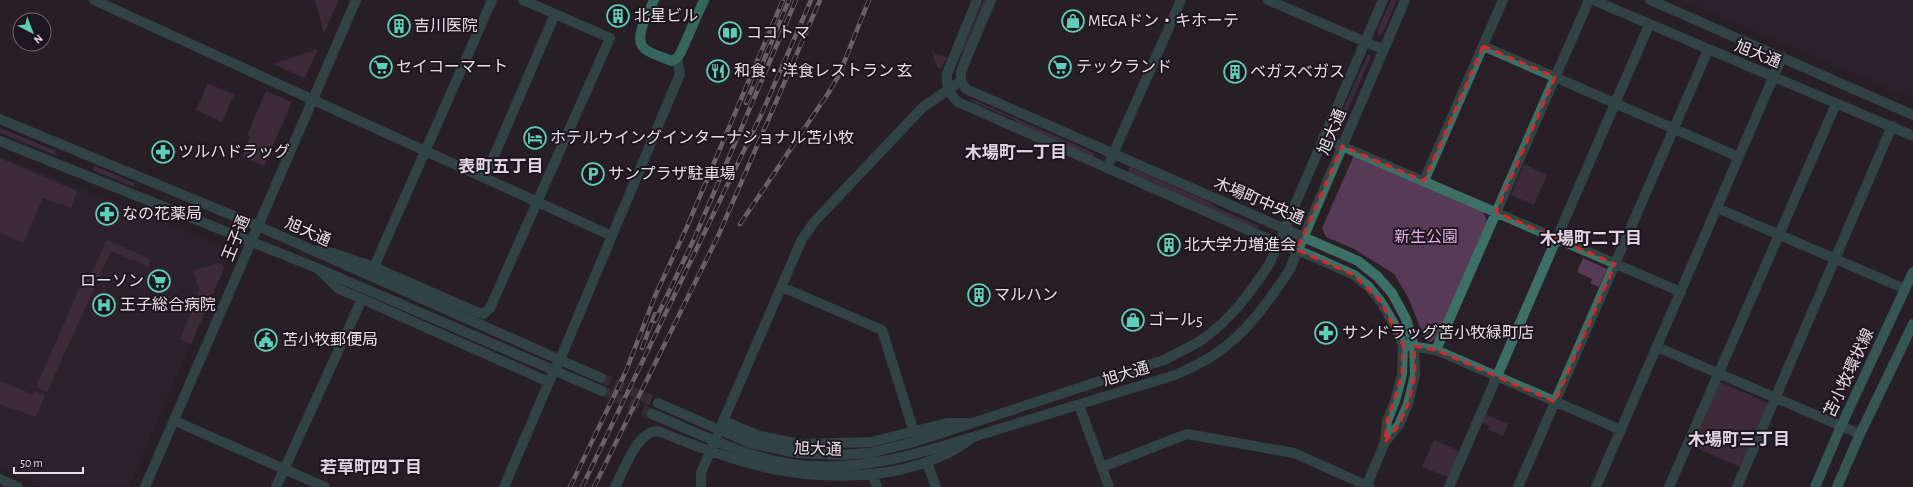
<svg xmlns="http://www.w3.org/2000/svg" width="1913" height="487" font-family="'Alegreya Sans','Noto Sans JP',sans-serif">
	<rect width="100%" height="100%" fill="#281f27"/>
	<path fill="#342633" d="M1681,0H1913V98Z
		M0,156L219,245L227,258L129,487H43L0,468Z"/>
	<path fill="#573a56" d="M315,0H339L324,33Z
		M984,0H986L963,54L961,53Z
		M1391,0H1397L1382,34L1379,35L1377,32Z
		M318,49L305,78L273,64Z
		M932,52L947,58L941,68L937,67Z
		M1368,54L1371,57L1342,123L1339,124L1338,121Z
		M208,83L234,95L222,122L196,110Z
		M266,91L292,102L264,166L242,156L250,137L247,135Z
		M972,99L1094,153L1093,157L1020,125L1015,120L971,101Z
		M0,128L56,151L55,155L0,133Z
		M1355,153L1482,209L1487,221L1437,338L1431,342L1425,340L1408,297L1394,274L1354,249L1326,237L1322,228Z
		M0,158L77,191L71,208L43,198L23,243L0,233Z
		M1524,164L1547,175L1534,205L1511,195Z
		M94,166L135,183L134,187L92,170Z
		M1130,167L1209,202L1217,208L1259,226L1258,229L1128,172Z
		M107,240L151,260L148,267L111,251L47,392L36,387L84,278L89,280Z
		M1583,258L1607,269L1599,287L1590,283L1592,279L1577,272Z
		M218,263L225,266L191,344L180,339L198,297L199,288L193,271Z
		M0,381L32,394L34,391L45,395L36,417L0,404Z
		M1720,382L1768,403L1740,467L1692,446Z
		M1485,414L1508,424L1503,436L1487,429L1489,426L1481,422Z
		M1434,440L1459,451L1448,477L1422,467Z"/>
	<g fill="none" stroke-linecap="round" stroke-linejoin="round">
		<path stroke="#443c44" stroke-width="10" stroke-dasharray="10 5" stroke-linecap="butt" d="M601,378L658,403
			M602,391L652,414"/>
		<path stroke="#3c6f65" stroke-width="10" d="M94,0L612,236
			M1268,0L1384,50
			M1483,46L1739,157
			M1323,138L1681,292
			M1107,168L1181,0
			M485,177L555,14
			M1424,181L1503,0
			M1717,208L1905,289
			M318,251L333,253L374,267L479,313L483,314L490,308L610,38L523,0
			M374,267L492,0
			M782,287L882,330L914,432
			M362,299L549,382L504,487
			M1403,345L1436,350L1621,430
			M1657,347L1860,434
			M564,350L677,81L680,74L677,58
			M1436,350L1589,0
			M1079,405L1109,487
			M175,421L325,487
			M723,421L760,436L800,444L871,442L947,423H967
			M721,426L802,239L815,221L923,107L961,81
			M927,463L936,487
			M1102,467L1187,434L1294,453L1370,487
			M873,476L877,487
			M0,479L18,487
			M276,487L362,299L339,289L317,268
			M615,487C624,470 637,431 658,431C740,465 810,487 900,470C927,463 950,455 972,438
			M701,487V473L712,447
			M1449,487L1649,25
			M1518,487L1708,50
			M1596,487L1782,57
			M1669,487L1836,104
			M1737,487L1892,126"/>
		<path stroke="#3c6f65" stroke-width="10" d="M977,0L947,74C946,86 949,94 958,102L1259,235L1314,257L1354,275L1369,287L1381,302L1394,324L1403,345L1402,375L1395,401L1387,421L1385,442
			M991,0L961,71V81L966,89L1358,261L1377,276L1392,293L1406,319L1414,346L1415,375L1408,404L1399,425L1385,442L1366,487
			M1593,0L1913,136
			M1650,0L1913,115
			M0,119L258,226L601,378
			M0,141L317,268L602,391
			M658,403L750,443L797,453L839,455L870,453L914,442L1164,360C1177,353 1191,347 1203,339C1232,318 1250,293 1270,263L1383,0
			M652,414C696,432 744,457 791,464C863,475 932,449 999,429C1058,411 1117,393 1175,375C1188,369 1202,363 1214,355C1246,334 1268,302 1289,271L1405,0
			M145,487L356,0"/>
		<path stroke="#459a8a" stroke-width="10" d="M1815,487L1841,426L1913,272
			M1837,487L1860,434L1913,324"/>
		<path stroke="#49bca7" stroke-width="10" d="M654,0C649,12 632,39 645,49C652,55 664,57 671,61L677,58L681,52L704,0"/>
		<g stroke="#b8b2b8" stroke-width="4.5">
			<path id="rail" d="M746,103L789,0
				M740,224L829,92L839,75L869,0
				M655,321L695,237L796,0
				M642,348L655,314
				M570,487L626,371L655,296L686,229L783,0
				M582,487L762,113L811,0
				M594,487L719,234L820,0"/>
		</g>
		<use href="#rail" stroke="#1e161e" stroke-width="3" stroke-dasharray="9" stroke-linecap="butt"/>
		<path stroke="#3c6f65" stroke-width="10" d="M549,382L564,350
			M713,446L721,426"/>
	</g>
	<path d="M0 0H1913V487H0ZM1483,46L1555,77L1496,212L1615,264L1555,402L1436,350L1414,346L1415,375L1408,404L1399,425L1385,442L1387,421L1402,375L1403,345L1381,302L1354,275L1297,250L1342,146L1424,181Z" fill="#281f27" fill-opacity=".55" fill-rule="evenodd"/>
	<path fill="none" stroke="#d62828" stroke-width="3" stroke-dasharray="8 5" stroke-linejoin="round" d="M1483,46L1555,77L1496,212L1615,264L1555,402L1436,350L1414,346L1415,375L1408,404L1399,425L1385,442L1387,421L1402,375L1403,345L1381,302L1354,275L1297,250L1342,146L1424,181Z"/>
	<defs>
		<g id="building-ring" transform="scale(1.15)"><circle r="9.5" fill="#1e161e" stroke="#5dceb9" stroke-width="1.5"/><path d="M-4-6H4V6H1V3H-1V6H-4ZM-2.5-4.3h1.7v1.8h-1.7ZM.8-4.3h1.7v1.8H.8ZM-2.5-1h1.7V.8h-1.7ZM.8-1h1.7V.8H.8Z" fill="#5dceb9"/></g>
		<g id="shop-ring" transform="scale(1.15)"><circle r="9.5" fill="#1e161e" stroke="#5dceb9" stroke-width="1.5"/><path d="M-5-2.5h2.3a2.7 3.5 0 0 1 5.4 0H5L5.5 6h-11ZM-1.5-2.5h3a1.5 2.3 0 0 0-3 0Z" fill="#5dceb9"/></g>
		<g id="library-ring" transform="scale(1.15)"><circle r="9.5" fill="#1e161e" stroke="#5dceb9" stroke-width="1.5"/><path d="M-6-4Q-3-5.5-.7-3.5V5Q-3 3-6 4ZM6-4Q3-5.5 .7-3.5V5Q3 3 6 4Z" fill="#5dceb9"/></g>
		<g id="supermarket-ring" transform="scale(1.15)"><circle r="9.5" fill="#1e161e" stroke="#5dceb9" stroke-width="1.5"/><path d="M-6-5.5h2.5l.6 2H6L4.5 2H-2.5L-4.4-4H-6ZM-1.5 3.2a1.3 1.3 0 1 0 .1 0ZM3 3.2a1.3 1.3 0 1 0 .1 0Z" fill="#5dceb9"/></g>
		<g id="restaurant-ring" transform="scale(1.15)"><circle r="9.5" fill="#1e161e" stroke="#5dceb9" stroke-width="1.5"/><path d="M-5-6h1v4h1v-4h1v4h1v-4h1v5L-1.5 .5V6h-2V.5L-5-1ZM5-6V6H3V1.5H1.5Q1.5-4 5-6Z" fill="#5dceb9"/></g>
		<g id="hotel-ring" transform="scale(1.15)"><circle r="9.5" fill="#1e161e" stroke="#5dceb9" stroke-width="1.5"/><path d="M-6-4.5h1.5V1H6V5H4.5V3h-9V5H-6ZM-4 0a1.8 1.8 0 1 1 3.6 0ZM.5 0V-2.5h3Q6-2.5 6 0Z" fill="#5dceb9"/></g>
		<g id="pharmacy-ring" transform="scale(1.15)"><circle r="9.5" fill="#1e161e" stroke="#5dceb9" stroke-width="1.5"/><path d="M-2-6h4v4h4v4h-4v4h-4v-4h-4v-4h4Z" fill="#5dceb9"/></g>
		<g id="parking-ring" transform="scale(1.15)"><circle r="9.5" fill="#1e161e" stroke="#5dceb9" stroke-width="1.5"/><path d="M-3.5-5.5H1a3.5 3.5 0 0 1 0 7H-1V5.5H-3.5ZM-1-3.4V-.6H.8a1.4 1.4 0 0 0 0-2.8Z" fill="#5dceb9"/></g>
		<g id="hospital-ring" transform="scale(1.15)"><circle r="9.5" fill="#1e161e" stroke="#5dceb9" stroke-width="1.5"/><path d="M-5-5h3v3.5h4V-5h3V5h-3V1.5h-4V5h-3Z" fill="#5dceb9"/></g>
		<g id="civic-ring" transform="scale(1.15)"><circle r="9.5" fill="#1e161e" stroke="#5dceb9" stroke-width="1.5"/><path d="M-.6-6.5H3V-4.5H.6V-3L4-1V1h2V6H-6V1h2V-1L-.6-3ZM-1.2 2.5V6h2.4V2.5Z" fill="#5dceb9"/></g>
	</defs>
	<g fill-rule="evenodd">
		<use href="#building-ring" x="618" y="16"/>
		<use href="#shop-ring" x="1073" y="21"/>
		<use href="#building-ring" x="399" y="26"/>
		<use href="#library-ring" x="730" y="33"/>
		<use href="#supermarket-ring" x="381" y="67"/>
		<use href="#supermarket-ring" x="1060" y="67"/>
		<use href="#restaurant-ring" x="718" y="71"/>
		<use href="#building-ring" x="1235" y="72"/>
		<use href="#hotel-ring" x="535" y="138"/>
		<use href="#pharmacy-ring" x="163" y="152"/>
		<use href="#parking-ring" x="593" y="174"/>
		<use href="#pharmacy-ring" x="107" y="214"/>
		<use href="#building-ring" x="1169" y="245"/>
		<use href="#supermarket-ring" x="159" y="281"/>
		<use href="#building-ring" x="979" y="295"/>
		<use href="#hospital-ring" x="104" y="305"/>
		<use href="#shop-ring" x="1133" y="320"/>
		<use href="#pharmacy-ring" x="1326" y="333"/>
		<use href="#civic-ring" x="266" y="340"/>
	</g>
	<g text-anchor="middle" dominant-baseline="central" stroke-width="4" stroke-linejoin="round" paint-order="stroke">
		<g font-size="16" fill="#e6e0e6" stroke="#1e161e" text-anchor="start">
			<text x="634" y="16">北星ビル</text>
			<text x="1088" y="21">MEGAドン・キホーテ</text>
			<text x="414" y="26">吉川医院</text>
			<text x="746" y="33">ココトマ</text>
			<text x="396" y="67">セイコーマート</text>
			<text x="1076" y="67">テックランド</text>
			<text x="734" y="71">和食・洋食レストラン 玄</text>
			<text x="1250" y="72">ベガスベガス</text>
			<text x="550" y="138">ホテルウイングインターナショナル苫小牧</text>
			<text x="178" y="152">ツルハドラッグ</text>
			<text x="608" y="174">サンプラザ駐車場</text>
			<text x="122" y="214">なの花薬局</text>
			<text x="1184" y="245">北大学力増進会</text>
			<text x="144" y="281" text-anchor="end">ローソン</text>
			<text x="994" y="295">マルハン</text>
			<text x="120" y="305">王子総合病院</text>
			<text x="1148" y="320">ゴール5</text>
			<text x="1342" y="333">サンドラッグ苫小牧緑町店</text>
			<text x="282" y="340">苫小牧郵便局</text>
		</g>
		<g font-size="16" fill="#e6e0e6" stroke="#1e161e">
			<text transform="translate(1758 54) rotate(22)">旭大通</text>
			<text transform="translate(1332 132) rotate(-67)">旭大通</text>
			<text transform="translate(1259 201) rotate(23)">木場町中央通</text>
			<text transform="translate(308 232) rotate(24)">旭大通</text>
			<text transform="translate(236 238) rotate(-68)">王子通</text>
			<text transform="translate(1849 373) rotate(-65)">苫小牧環状線</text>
			<text transform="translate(1126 374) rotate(-17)">旭大通</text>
			<text transform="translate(818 449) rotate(2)">旭大通</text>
		</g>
		<g font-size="16" fill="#e7ade3" stroke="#1e161e">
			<text x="1426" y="237">新生公園</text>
		</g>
		<g font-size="17" font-weight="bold" fill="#e1d4e0" stroke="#1e161e">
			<text x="1016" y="152">木場町一丁目</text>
			<text x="501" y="166">表町五丁目</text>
			<text x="1591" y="238">木場町二丁目</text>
			<text x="1739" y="439">木場町三丁目</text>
			<text x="371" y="467">若草町四丁目</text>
		</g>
	</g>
	<g transform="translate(32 32) rotate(138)"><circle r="19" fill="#1e161e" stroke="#6e676e"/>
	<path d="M0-3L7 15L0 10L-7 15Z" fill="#5dceb9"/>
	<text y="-6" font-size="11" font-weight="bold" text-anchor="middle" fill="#e6e0e6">N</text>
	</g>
	<path d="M14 467v6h69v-6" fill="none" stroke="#e6e0e6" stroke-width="2"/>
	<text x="20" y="467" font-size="12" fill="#e6e0e6" stroke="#1e161e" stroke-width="3" paint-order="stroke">50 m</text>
</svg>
